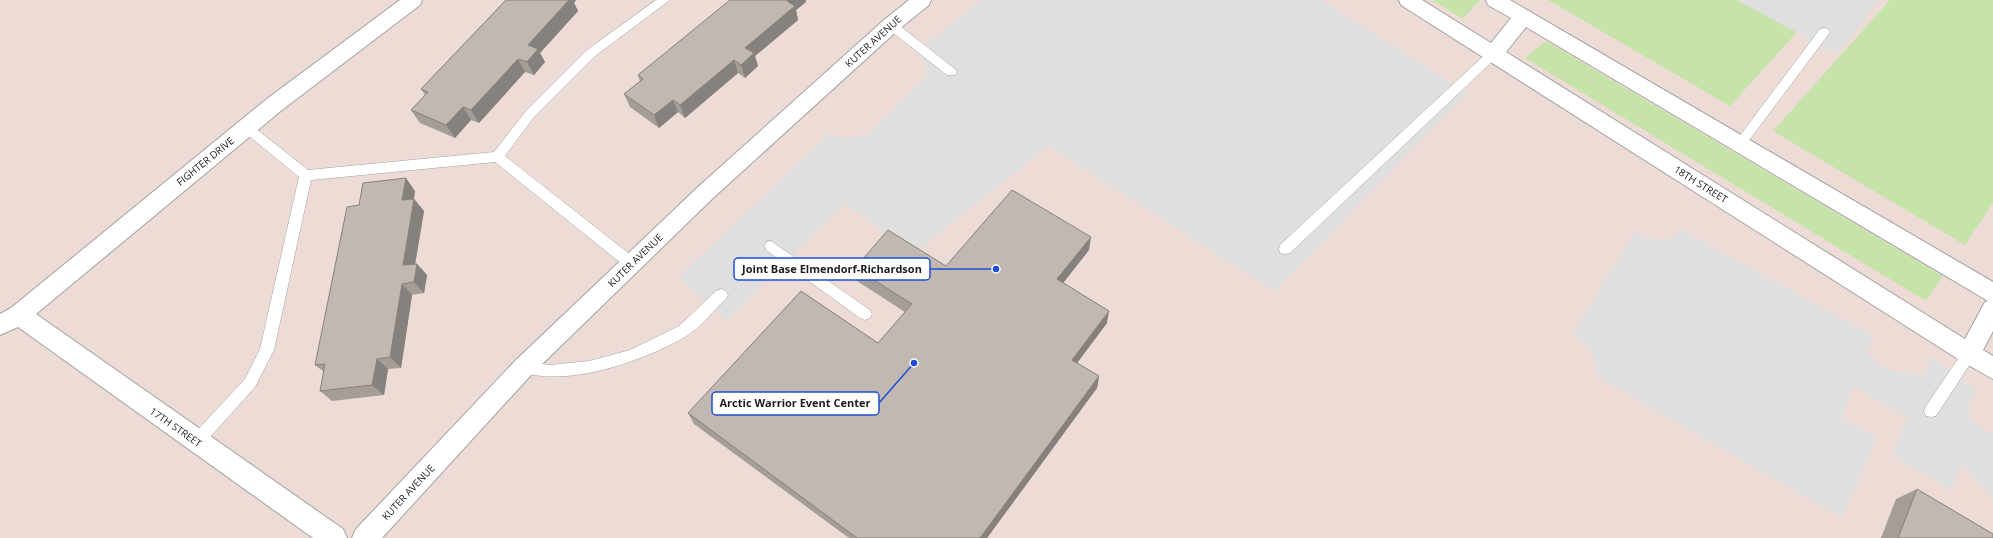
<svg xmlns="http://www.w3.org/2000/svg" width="1993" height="538" font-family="'Open Sans',sans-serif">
	<rect width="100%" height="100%" fill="#ece8e1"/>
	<path fill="#eddcd5" d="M0,0H1993V538H0Z"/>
	<path fill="#c6e3aa" d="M1432,0H1480L1463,19Z
		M1548,0H1737L1797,32L1730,106Z
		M1890,0H1993V203L1965,245L1773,131Z
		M1546,41L1943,276L1926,301L1525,58Z"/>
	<path fill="#dfdfdf" d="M981,0H1322L1468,94L1274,291L1049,146L914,253L845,204L727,320L678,278L829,133L845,139L868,134L890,114L925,78L928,64L915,54Z
		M1737,0H1880L1837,54Z
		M1680,229L1873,336L1869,354L1885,369L1924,376L1930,357L1977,389L1968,405L1971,420L1990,434L1993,431V498L1961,465L1951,489L1892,456L1907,417L1854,387L1841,419L1877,437L1842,518L1596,376V363L1590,350L1573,334L1635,231L1644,237L1656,240L1671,239Z"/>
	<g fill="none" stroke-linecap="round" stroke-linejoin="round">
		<g stroke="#a2a2a2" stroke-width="1">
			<path id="service" d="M656,0H670L595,56L534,117L505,156L637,260L638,264L637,268L632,270L627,268L495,162L311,180L274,350L255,387L202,446L197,448L192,446L190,441L192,436L245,379L260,349L299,177L242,130L240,127L242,124H250L308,170L494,152L526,111L587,50Z
				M891,21L895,22L955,69L957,72L955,75H947L887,28L885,25Z
				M1824,28L1828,29L1830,32L1828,35L1744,147L1740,149L1736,147L1734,144L1736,141L1820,29Z
				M1494,49L1498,50L1500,53L1498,56L1290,253L1285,254L1280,253L1279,249L1280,245L1490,50Z
				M771,241L870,310L872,314L870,318L865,320L860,318L766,250L765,246L766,242Z
				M721,289L726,291L728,295L726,299C714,310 702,326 688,335C647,360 566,389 519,371L517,367L519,363L524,361L550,365L589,361L630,350L679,326L716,291Z
				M1969,348L1974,350L1976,354L1974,358L1936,416L1931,417L1926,416L1924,411L1926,406L1964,350Z"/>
		</g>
		<g stroke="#a2a2a2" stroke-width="2">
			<path id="minor" d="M400,0H422L420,5L282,110L36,314L343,529L347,538H313L18,327L0,335V314L11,308L268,98Z
				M909,0H931L929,5L898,30L712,199L532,374L382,538H352L356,529L516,360L698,187L884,20Z
				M1399,0H1422L1491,43L1511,18L1488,5L1486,0H1510L1993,282V331L1983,350L1993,356V379L1961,361L1401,5ZM1526,27L1988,301L1985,302L1965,339L1506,52Z"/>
		</g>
		<use href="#service" fill="#fff" fill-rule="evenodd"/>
		<use href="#minor" fill="#fff" fill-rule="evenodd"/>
	</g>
	<path fill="#a59e98" d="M506,0H576L574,3L578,11L540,53L545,62L534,75L525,72L479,123L471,120L455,138L420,123L411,110L425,95L421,89Z
		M806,2L796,10L798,20L755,56L758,66L745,78L738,73L685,118L678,112L659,128L630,107L624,94L640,81L638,75Z
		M415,191L414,199L424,211L415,264H417L427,275L424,293L412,295L401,368L388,369L384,395L332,401L320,391L324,372L315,365L359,205Z
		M1089,250L1063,283L1107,323L1077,363L1099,376L1097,388L987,538H849L694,424L688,413L878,343L905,312L857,281L855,268L946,266Z
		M1917,489L1993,538H1881L1896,499Z"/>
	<path fill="#86817c" d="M565,0H576L574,3L578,11L540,53L545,62L534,75L527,62L528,45Z
		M789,0H806V2L796,10L798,20L755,56L758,66L745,78L741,65L745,48Z
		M518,59L525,72L479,123L471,110Z
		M734,60L738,73L685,118L680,105Z
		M673,100L678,112L659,128L654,115Z
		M463,107L471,120L455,138L446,125Z
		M406,178L415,191L412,212L402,200Z
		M414,199L424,211L413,277L403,265Z
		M1091,237L1089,250L1056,292L1057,279Z
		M417,264L427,275L424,293L414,282Z
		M402,284L412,295L401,368L390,357Z
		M1109,311L1107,323L1071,371L1072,360Z
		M377,359L388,369L384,395L372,385Z
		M1099,376L1097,388L987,538H980Z"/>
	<path fill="#c0b8b1" stroke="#86817c" d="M506,0H569L528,45L538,49L527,62L518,59L471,110L463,107L446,125L411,110L428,92L421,89Z
		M730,0H789L787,1L795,6L745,48L754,53L741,65L734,60L680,105L673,100L654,115L624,94L643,79L638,75Z
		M406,178L402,200L414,199L403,265L417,264L414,282L402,284L390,357L377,359L372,385L320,391L325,364L315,365L347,207L359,205L363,183Z
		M1012,190L1091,237L1057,279L1109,311L1072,360L1099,376L980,538H857L688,413L801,291L878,343L912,304L855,268L888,230L946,266Z
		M1917,489L1993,534V538H1898Z"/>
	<g text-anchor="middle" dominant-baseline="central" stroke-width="3" stroke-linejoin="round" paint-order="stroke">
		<g font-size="10" fill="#1b1b1b" stroke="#fff">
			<text transform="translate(873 41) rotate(-42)">KUTER AVENUE</text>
			<text transform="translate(205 161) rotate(-39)">FIGHTER DRIVE</text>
			<text transform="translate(1701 184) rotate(32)">18TH STREET</text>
			<text transform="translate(635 260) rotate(-44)">KUTER AVENUE</text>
			<text transform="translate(176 427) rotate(35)">17TH STREET</text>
			<text transform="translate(408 492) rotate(-47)">KUTER AVENUE</text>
		</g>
	</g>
	<path fill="none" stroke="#1d4ed8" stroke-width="1.5" d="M996 269L930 269M914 363L879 403"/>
	<g fill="#1d4ed8" stroke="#fff" stroke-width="1.5">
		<circle cx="996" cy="269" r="4"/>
		<circle cx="914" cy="363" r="4"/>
	</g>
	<g fill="#fff" stroke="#1d4ed8" stroke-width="1.5">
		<rect x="734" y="258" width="196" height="22" rx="4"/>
		<rect x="712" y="392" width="167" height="23" rx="4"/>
	</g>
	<g font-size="11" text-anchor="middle" font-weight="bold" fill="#1b1b1b">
		<text x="832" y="273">Joint Base Elmendorf-Richardson</text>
		<text x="795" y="407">Arctic Warrior Event Center</text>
	</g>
</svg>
